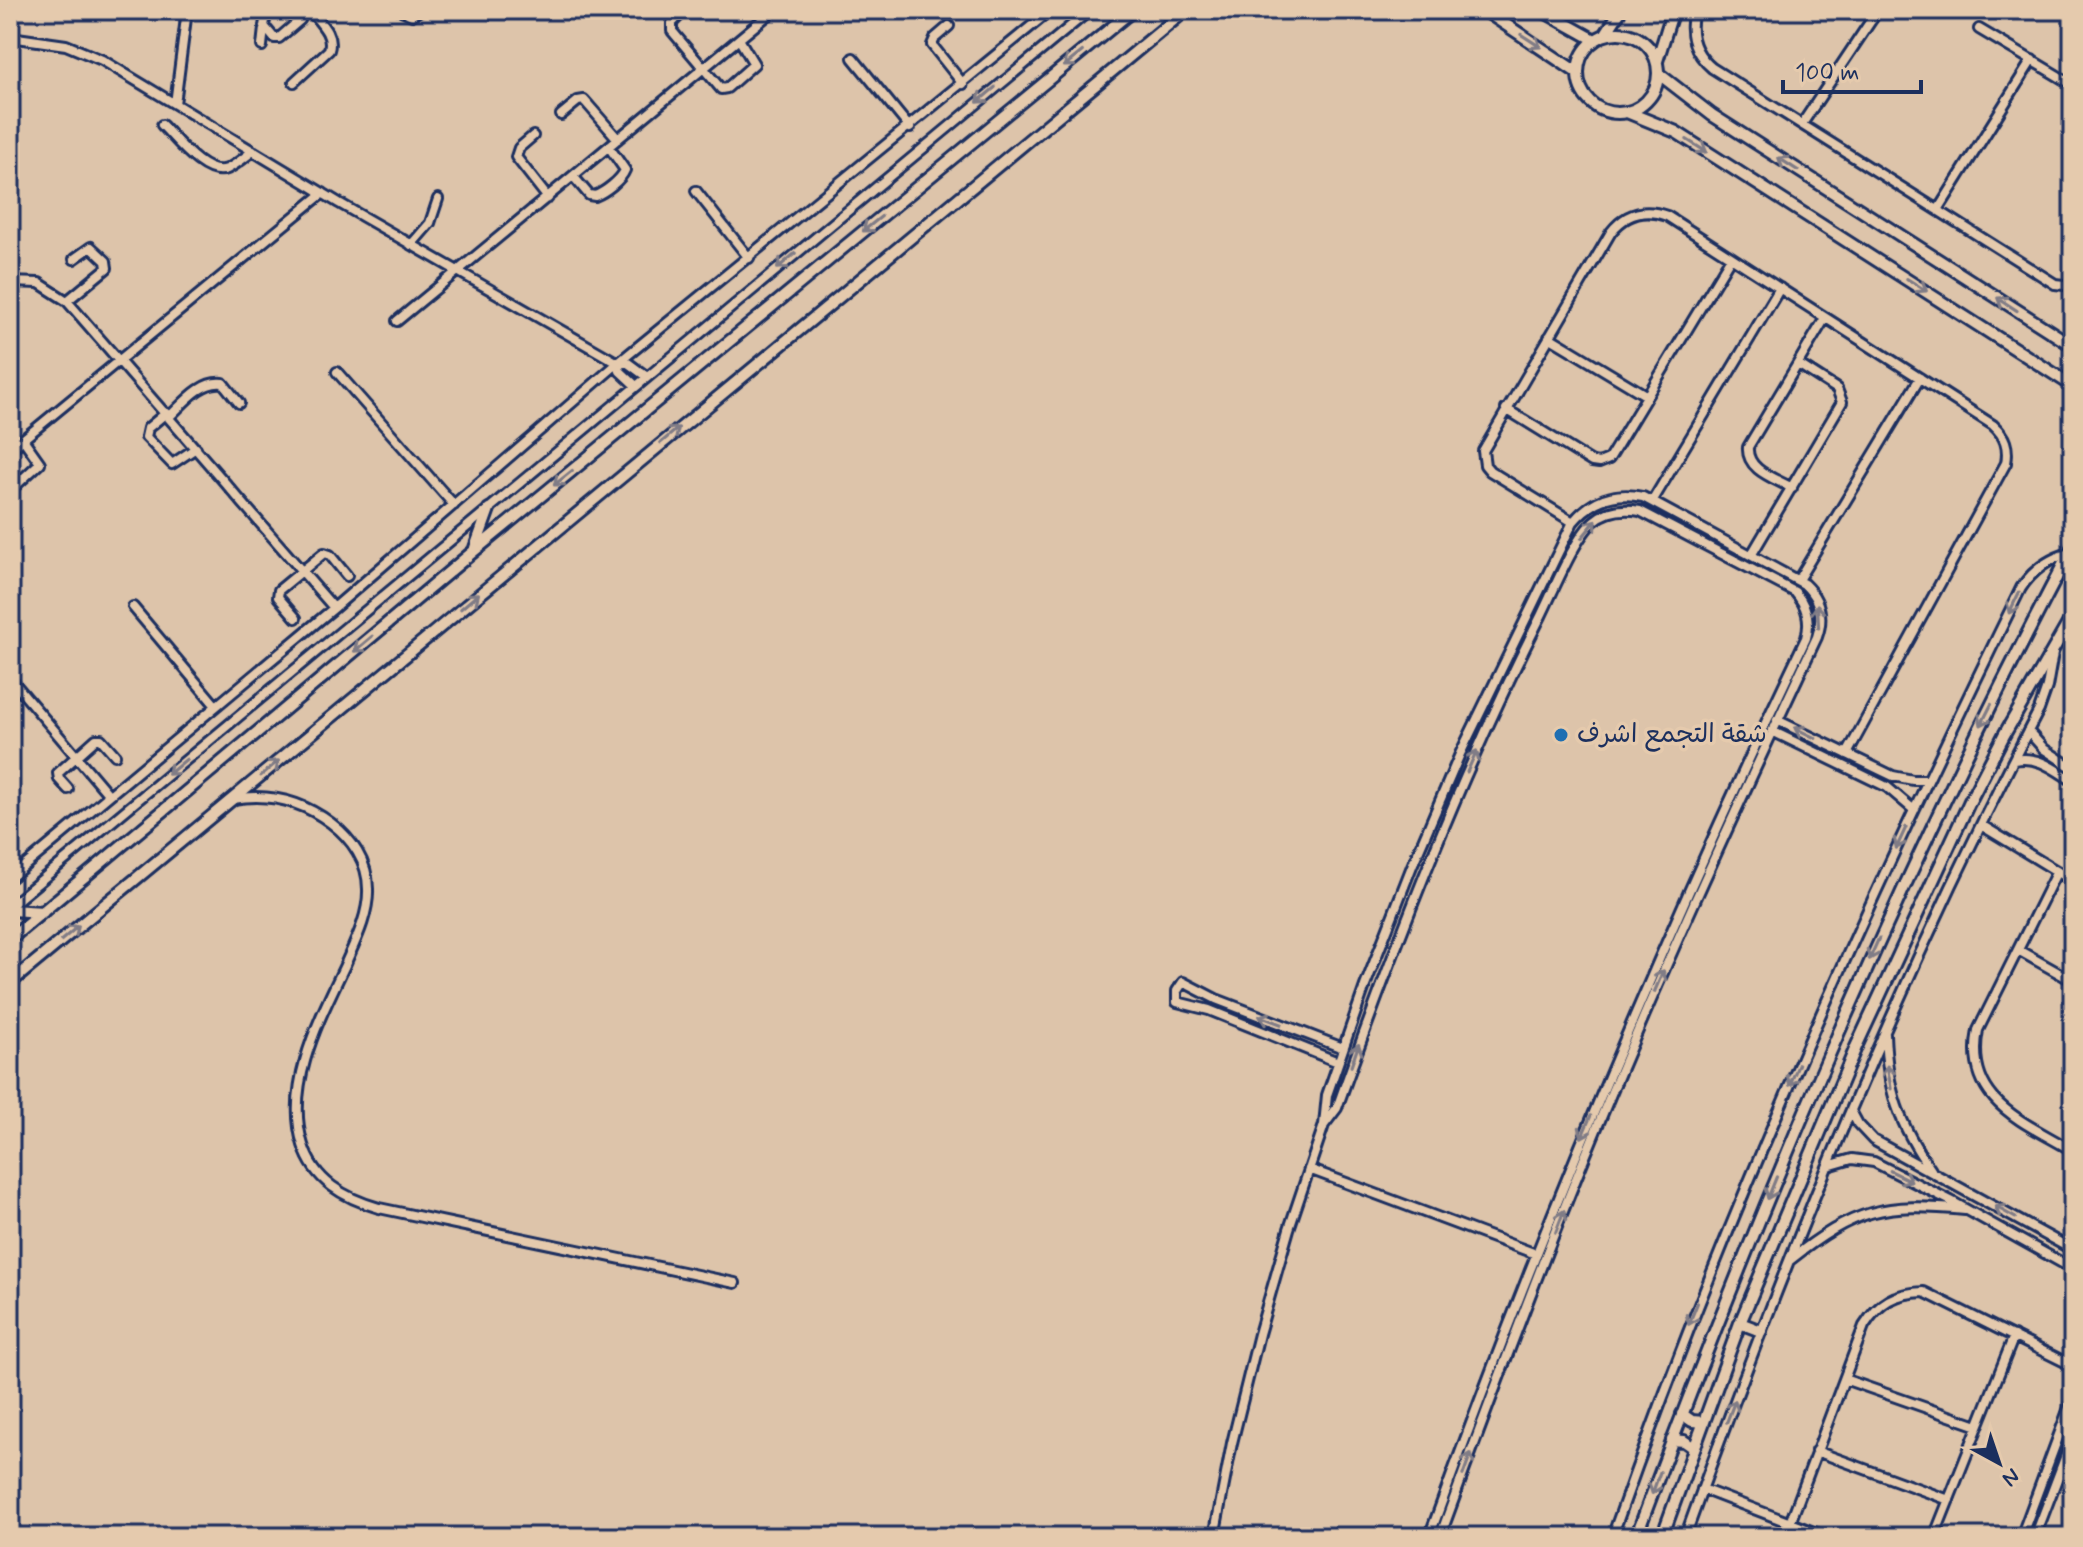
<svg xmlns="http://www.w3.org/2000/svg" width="2083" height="1547" font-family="Mynerve,'Playpen Sans Arabic',sans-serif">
	<rect width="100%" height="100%" fill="#ddc4aa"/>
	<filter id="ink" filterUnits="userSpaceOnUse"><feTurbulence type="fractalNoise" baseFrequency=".0125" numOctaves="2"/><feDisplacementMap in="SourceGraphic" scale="16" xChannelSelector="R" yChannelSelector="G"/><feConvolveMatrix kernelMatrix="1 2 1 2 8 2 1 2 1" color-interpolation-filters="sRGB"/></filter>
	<g filter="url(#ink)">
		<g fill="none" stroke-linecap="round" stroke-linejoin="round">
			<g stroke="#1b2f5e" stroke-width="14">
				<path id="minor" d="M401,10L412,15L420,10
					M685,10L672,23V31L721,89L727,88L754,64L739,39
					M1694,10C1688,33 1694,53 1712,68L2055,284L2073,286
					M1949,10L1953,12
					M264,26L274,38H279L300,20L295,10
					M949,26L935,38L932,45L963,84
					M1979,29L2073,85
					M10,37L66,45L102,60L339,203L618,363H628L647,377
					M262,46L266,10
					M853,58L910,128
					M294,82L329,50C334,34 319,22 310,10
					M175,104L187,10
					M561,115L578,101L584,100L618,139
					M1802,124L1878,10
					M162,125C176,139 205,178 227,169C236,165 245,157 253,151
					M533,136L519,148L516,157L548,198
					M573,176L589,195L595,196C605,192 621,180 625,170L609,147
					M696,191L749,258
					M1938,210L2032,60
					M411,245L430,223L438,199
					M10,282L39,283L67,301L334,608
					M67,301L107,268L106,261L91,247L74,259
					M397,321L774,10
					M1549,337L1647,396
					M618,363L620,371L636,386
					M337,372L454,505
					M1506,409L1592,462L1599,463L1609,459L1731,257
					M166,413L148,428L146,437L172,464L196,448
					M169,417C184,403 201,380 223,383L239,403
					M10,450L323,193
					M10,487H14L40,463L23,439
					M1792,488C1774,478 1746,470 1748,447L1825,318
					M1653,500L1780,288
					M1573,522L1490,471L1485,465L1483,451L1611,232C1626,213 1645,208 1667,216L1993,425C2005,436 2009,447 2006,463L1847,754
					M1752,554L1842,402L1837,389L1798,364
					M1798,580L1920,378
					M133,607L216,706
					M296,618L278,597L279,590L324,553L330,555L347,576
					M10,678L109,795
					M1777,720L1893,776L1913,780H1928
					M1772,731L1887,787L1914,810
					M2028,731L2044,749L2073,768
					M2014,760C2038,755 2054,769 2073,781
					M68,789L59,779L58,773L96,739H101L115,755
					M233,799C268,793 302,801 331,823C352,839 368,862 368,889C369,915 355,942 345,965C320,1018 284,1085 303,1145C314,1181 344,1198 379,1208L735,1283
					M1981,825L2073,881
					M2057,871L1978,1030C1964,1101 2023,1121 2073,1151
					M10,878L334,608L618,363L1051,10
					M10,906L1090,10
					M2018,950L2073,981
					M1885,1034C1887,1090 1899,1124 1931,1170
					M1338,1062L1209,1010L1177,1002V991L1183,982L1216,999L1343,1048
					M1851,1111L1858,1124L1873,1140L2073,1250
					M1324,1125L1337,1108C1397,940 1460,775 1541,616C1553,592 1575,537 1594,521C1607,510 1623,508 1640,511L1795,592C1807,606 1811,620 1806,638C1665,932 1540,1231 1429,1537
					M1828,1166L1852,1159L1874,1162L1951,1201L2073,1269
					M1309,1169L1536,1254
					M1790,1260C1855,1209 1883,1202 1965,1210
					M1844,1379L1978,1426
					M1816,1451L1949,1500
					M1702,1489L1827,1537
					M1790,1523L1864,1326C1879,1302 1895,1293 1924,1292L2073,1366
					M1214,1537L1232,1443L1259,1334L1289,1229L1324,1125L1327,1095L1365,986L1412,866L1460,754L1573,522C1591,500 1615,491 1643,497L1804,584C1820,599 1824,617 1817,637C1734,813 1653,989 1580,1169C1531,1290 1485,1414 1440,1537
					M1612,1537C1726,1212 1869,897 2021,588C2033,570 2048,559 2069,553
					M1685,1537C1786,1255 1900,976 2039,710L2047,687L2053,653
					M1934,1537L2014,1336
					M2021,1537L2073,1397
					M2035,1537L2073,1437"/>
			</g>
			<g stroke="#1b2f5e" stroke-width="16">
				<path id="tertiary" d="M1484,10L1578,73
					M1541,10L1595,40
					M1578 73a40 40 0 1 1 80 0a40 40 0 1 1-80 0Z
					M1605,35L1621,10
					M1657,61L1673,10
					M1659,74L1712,115L2073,346
					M1627,112L1676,132L2073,386
					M475,548L489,509
					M10,910L43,912
					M10,939L474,551L1133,10
					M10,983L1186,10
					M1740,1323L1761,1331
					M1682,1414L1692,1421L1704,1422
					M1672,1440L1684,1441L1694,1448
					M1636,1537C1762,1198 1903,866 2073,546
					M1662,1537L1740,1323L1856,1047L1969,803L2004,735L2073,615"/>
			</g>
			<use href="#minor" stroke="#e5caad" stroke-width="8"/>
			<use href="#tertiary" stroke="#e5caad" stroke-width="10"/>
		</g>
		<defs><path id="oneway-shaft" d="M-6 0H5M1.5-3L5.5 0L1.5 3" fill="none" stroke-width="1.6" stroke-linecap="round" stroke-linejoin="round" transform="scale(2)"/></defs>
		<g stroke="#807c86">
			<use href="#oneway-shaft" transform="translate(1531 41) rotate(33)"/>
			<use href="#oneway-shaft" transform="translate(1073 59) rotate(141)"/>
			<use href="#oneway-shaft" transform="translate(986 95) rotate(140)"/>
			<use href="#oneway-shaft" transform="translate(1697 146) rotate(32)"/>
			<use href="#oneway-shaft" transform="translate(1788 164) rotate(-147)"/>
			<use href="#oneway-shaft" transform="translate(872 224) rotate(141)"/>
			<use href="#oneway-shaft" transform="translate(786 261) rotate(140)"/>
			<use href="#oneway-shaft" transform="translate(1917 285) rotate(32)"/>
			<use href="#oneway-shaft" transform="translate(2007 304) rotate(-147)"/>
			<use href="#oneway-shaft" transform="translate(670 435) rotate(-40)"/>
			<use href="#oneway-shaft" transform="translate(563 478) rotate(141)"/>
			<use href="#oneway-shaft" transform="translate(1589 529) rotate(-51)"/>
			<use href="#oneway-shaft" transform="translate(470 601) rotate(-40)"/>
			<use href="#oneway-shaft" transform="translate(2014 603) rotate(116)"/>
			<use href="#oneway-shaft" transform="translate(1818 616) rotate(-93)"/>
			<use href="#oneway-shaft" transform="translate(363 644) rotate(140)"/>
			<use href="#oneway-shaft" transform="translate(1986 715) rotate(117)"/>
			<use href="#oneway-shaft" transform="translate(1805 733) rotate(-154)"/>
			<use href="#oneway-shaft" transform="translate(1472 761) rotate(-66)"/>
			<use href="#oneway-shaft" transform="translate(177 767) rotate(140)"/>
			<use href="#oneway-shaft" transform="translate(270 768) rotate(-40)"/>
			<use href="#oneway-shaft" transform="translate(1901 838) rotate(115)"/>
			<use href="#oneway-shaft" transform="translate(70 933) rotate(-40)"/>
			<use href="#oneway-shaft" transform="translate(1874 949) rotate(114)"/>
			<use href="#oneway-shaft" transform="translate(1659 981) rotate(-67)"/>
			<use href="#oneway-shaft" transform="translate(1270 1020) rotate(-159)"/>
			<use href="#oneway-shaft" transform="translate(1355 1055) rotate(-71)"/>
			<use href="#oneway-shaft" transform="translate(1794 1075) rotate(113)"/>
			<use href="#oneway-shaft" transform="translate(1889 1077) rotate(-100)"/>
			<use href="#oneway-shaft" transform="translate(1586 1127) rotate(113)"/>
			<use href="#oneway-shaft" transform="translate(1901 1176) rotate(26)"/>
			<use href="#oneway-shaft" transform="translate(1772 1188) rotate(112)"/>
			<use href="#oneway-shaft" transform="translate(2005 1212) rotate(-151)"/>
			<use href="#oneway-shaft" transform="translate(1560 1221) rotate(-69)"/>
			<use href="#oneway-shaft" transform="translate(1693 1314) rotate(112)"/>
			<use href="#oneway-shaft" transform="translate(1731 1411) rotate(-69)"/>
			<use href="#oneway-shaft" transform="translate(1467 1464) rotate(-70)"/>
			<use href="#oneway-shaft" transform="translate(1656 1483) rotate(110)"/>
		</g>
	</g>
	<circle fill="#1f6fb2" stroke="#e5caad" stroke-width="3" cx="1561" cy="735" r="8"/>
	<g text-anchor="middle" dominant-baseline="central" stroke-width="7" stroke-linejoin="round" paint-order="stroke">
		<g font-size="26" fill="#1b2f5e" stroke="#e5caad" text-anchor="start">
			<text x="1577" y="735">شقة التجمع اشرف</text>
		</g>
	</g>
	<rect width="2083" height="1547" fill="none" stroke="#e5caad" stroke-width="40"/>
	<rect x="20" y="20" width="2043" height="1507" fill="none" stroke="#1b2f5e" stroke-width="3" filter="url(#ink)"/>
	<g transform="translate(1999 1463) rotate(140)" stroke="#e5caad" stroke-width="6" paint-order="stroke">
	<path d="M0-6L14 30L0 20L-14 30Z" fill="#1b2f5e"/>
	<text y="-12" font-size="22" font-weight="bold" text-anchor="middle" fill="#1b2f5e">N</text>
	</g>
	<path d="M1783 80v12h138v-12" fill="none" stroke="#1b2f5e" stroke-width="4"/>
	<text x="1795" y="80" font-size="24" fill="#1b2f5e" stroke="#e5caad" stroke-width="6" paint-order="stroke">100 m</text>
</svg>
